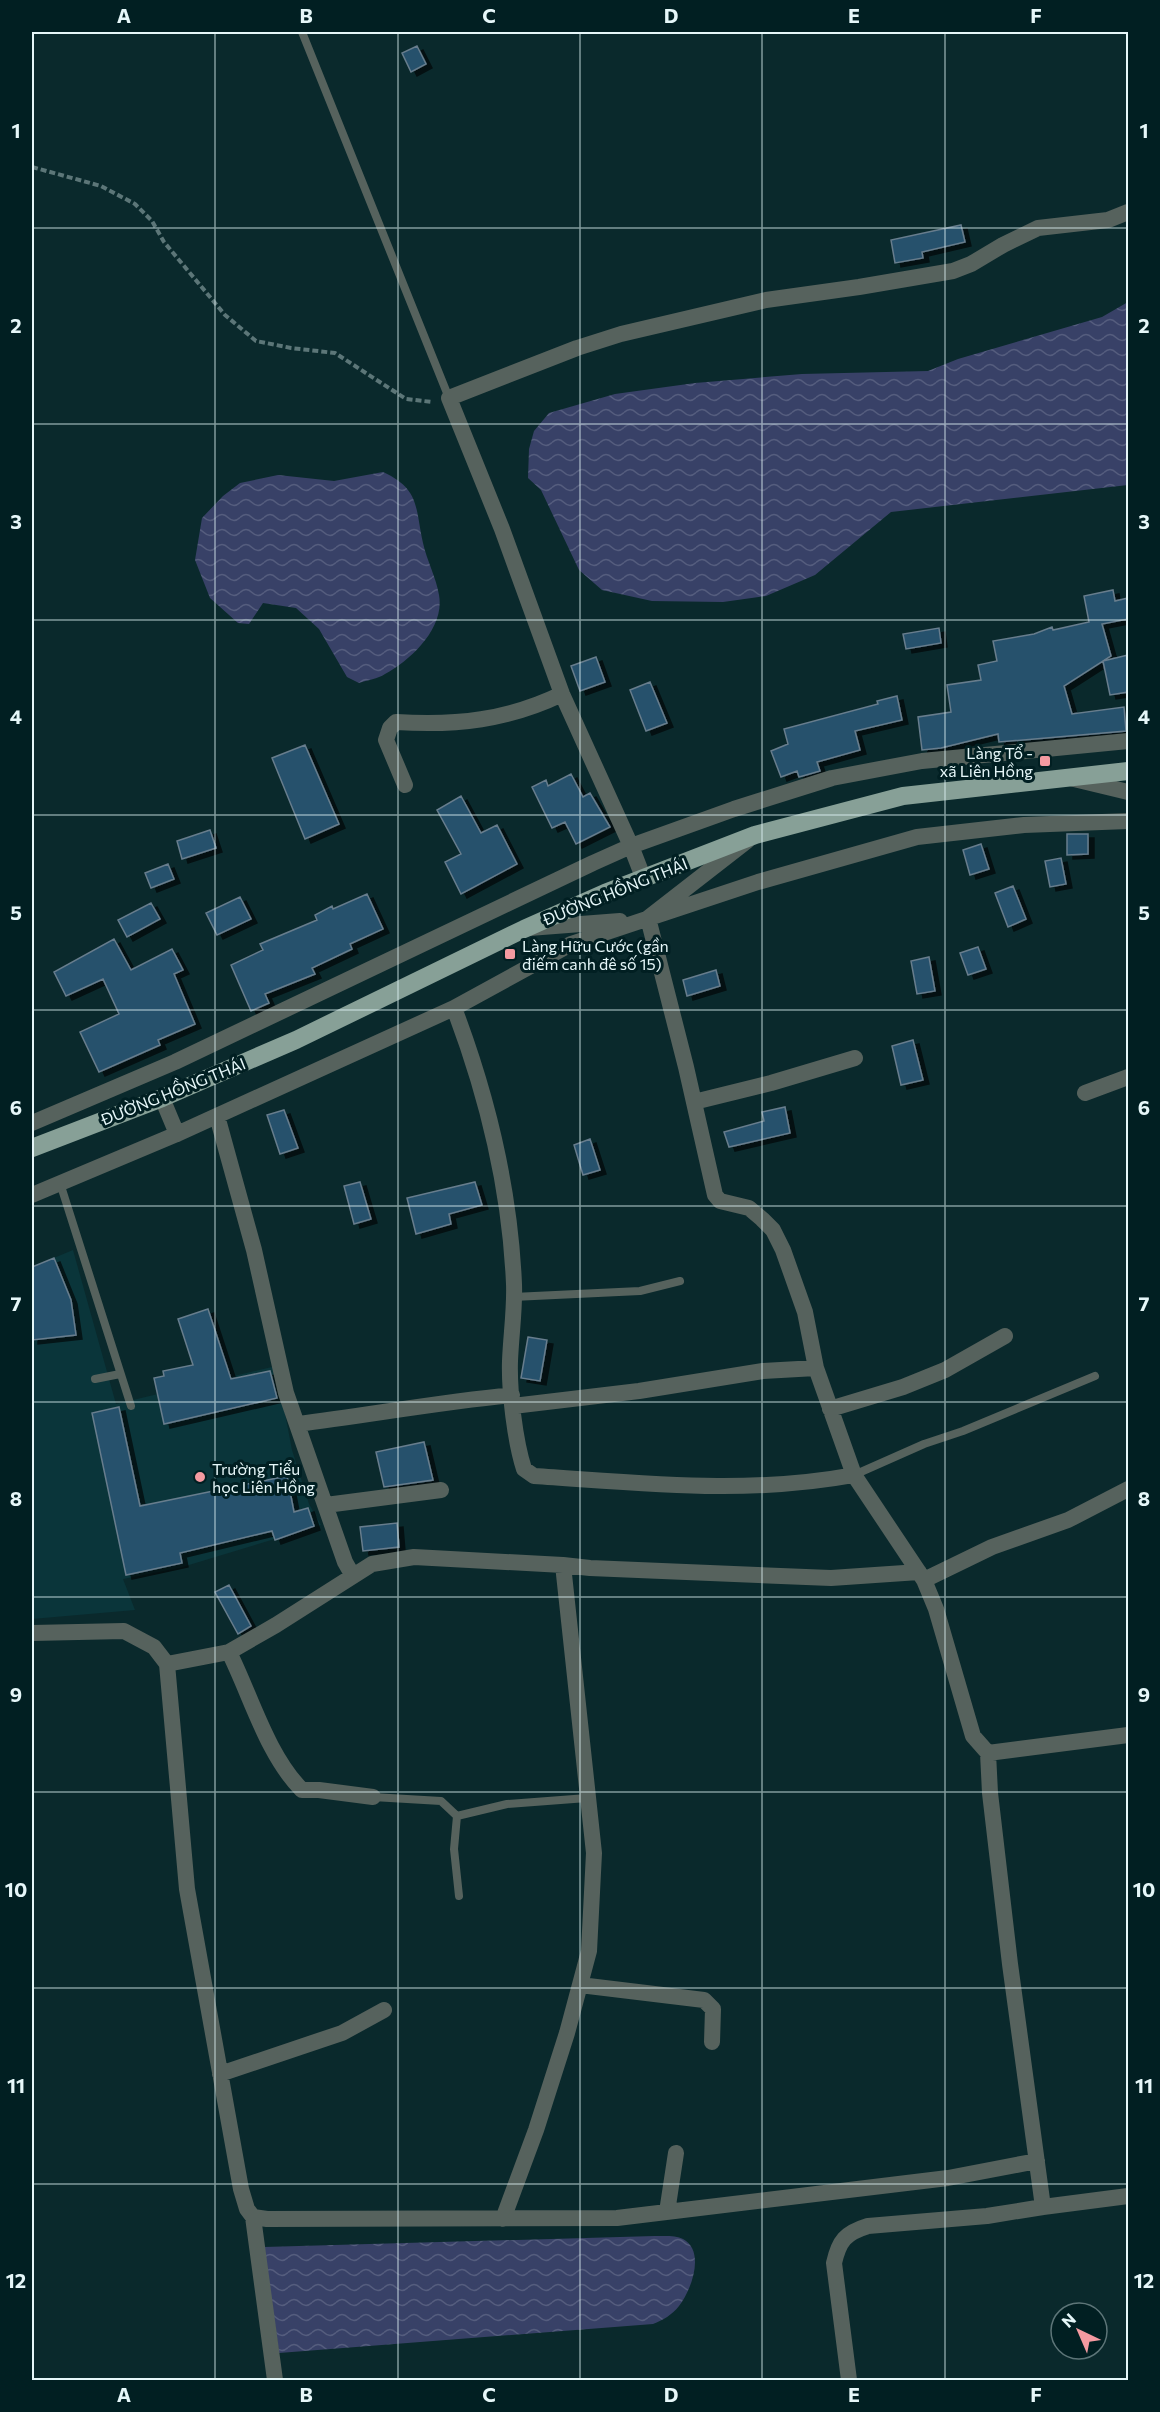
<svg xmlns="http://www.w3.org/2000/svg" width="1160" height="2412" font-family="Commissioner,sans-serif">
	<defs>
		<pattern id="water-waves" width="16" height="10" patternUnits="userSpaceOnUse" patternTransform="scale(1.5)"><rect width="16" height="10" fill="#384167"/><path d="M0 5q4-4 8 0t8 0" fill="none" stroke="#555d7e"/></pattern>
		<filter id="shadow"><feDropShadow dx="6" dy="4" stdDeviation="0" flood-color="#0009"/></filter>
	</defs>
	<rect width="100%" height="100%" fill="#0a292c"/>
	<path fill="#0a353a" d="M73,1250L116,1404L276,1366L292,1450L309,1504L321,1525L179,1568L123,1579L135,1610L32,1619V1267Z"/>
	<path fill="url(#water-waves)" d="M1128,302V485L891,512L815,575L766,596L723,602L652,601L602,590L579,570L541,490L528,478L529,449L534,431L549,413L615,394L695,383L802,374L928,371L958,359L1102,317Z
		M383,472C420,489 415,507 423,543C427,561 436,577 439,595C445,628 411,660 385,674C378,679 367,680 359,683L347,677L319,629L296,608L263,603L249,624L238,623L210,598L195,560L202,518L223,496L240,483L278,475L334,481Z
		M655,2236C663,2236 676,2235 683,2239C706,2251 691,2291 679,2306C672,2315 663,2320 653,2324L279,2353L264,2247Z"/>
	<path fill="#26516c" stroke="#677d8d" stroke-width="1.5" filter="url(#shadow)" d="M417,46L426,64L411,72L402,53Z
		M961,225L965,242L922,252L923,258L895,263L891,240Z
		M1113,590L1115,601L1128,598V619L1102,624L1111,656L1064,686L1072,714L1124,707L1126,731L999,742L998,734L941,748L922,750L918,717L951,712L947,685L981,680L978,665L997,661L993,641L1034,634L1052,627L1053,630L1089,622L1084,596Z
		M939,628L941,643L906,649L903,634Z
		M1128,655V692L1110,695L1103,661Z
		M596,657L605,682L580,691L571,666Z
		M650,682L667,723L646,731L630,690Z
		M897,696L902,720L855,731L860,750L817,762L820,771L799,777L797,771L781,777L771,751L788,744L784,729L878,704L877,701Z
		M305,745L339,824L305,839L272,758Z
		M571,774L583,797L590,793L610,827L576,844L565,822L552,828L532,787L546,780L548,786Z
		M461,796L481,833L497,825L517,864L461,894L445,862L461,854L437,810Z
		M210,830L216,848L182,859L177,841Z
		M1067,834H1088V854L1067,855Z
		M981,844L989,869L970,875L963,850Z
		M1061,858L1066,884L1050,887L1045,861Z
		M168,864L174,879L151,888L145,873Z
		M1013,886L1026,919L1008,927L995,893Z
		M367,894L383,929L350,944L352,949L312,968L315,974L265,994L269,1003L251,1011L231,965L263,950L260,944L317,920L315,915L332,906L333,909Z
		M240,897L251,919L217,935L206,913Z
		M151,903L160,919L127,937L118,920Z
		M114,939L131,970L172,949L183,970L174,974L195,1024L158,1040L160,1045L99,1072L80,1032L119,1014L103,979L66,996L54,972Z
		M978,947L986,969L968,975L960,953Z
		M929,957L935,991L917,994L911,961Z
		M716,970L720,986L687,996L683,980Z
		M913,1040L923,1080L901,1085L892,1046Z
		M785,1107L790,1133L729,1147L724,1132L764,1121L762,1112Z
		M284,1110L298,1148L280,1154L267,1115Z
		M590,1139L600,1170L583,1175L574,1145Z
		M360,1182L371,1219L354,1224L344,1186Z
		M475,1182L482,1205L449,1214L451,1224L416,1234L407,1198Z
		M54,1258L71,1300L76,1335L32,1340V1267Z
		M208,1309L231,1379L270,1371L277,1398L164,1424L154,1378L164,1376L163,1371L193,1365L178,1319Z
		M528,1337L547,1340L540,1381L521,1378Z
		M119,1407L140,1506L287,1476L294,1512L308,1508L314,1526L275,1540L272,1531L180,1553L182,1563L126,1575L92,1413Z
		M424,1442L433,1480L384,1487L376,1452Z
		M397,1523L399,1547L363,1551L360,1527Z
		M229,1585L251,1626L238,1634L215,1592Z"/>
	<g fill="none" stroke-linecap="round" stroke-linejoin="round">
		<path stroke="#5c7678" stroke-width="4" stroke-dasharray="6 3" stroke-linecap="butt" d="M32,167L101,186L135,204L152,221L164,242L225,315L256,341L291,348L335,353L406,399L432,402"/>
		<path stroke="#56625d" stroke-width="8" d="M302,32L449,398
			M60,1183L131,1406
			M513,1297L640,1291L680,1281
			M95,1379L120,1374
			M854,1475L924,1444L963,1431L1095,1376
			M373,1797L441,1801L457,1816L507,1804L587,1798
			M457,1816L454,1849L459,1896"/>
		<path stroke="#56625d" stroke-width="16" d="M1074,779L1128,792
			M405,785L386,740L390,728L396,722C456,726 508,720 562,694
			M747,841L648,918L686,1067L715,1195L720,1201L749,1208L762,1219L773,1230L783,1250L805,1312L816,1368L854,1475L924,1580L936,1609L973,1736L988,1753L990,1793L1010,1964L1043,2207L1128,2196
			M643,877L631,846L562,694L502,529L449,398L577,348L621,334L766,300L859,287L953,271L971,264L1003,245L1038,228L1108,220L1128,212
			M529,928L620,921
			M454,1008C487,1095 510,1190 514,1284C515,1309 511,1335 510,1361C509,1391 515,1441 524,1469L534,1476C643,1483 746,1495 854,1475
			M1085,1093L1128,1077
			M162,1098L177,1134
			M694,1102L771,1083L855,1058
			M217,1116L254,1250L286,1393L345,1562L353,1576
			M32,1123L175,1062L593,863L631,846L734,809L832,778L922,761L1128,741
			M32,1195L177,1134L454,1008L571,944L758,882L917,837L1024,825L1128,821
			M513,1406L639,1391L763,1371L816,1368
			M830,1409L903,1387L945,1370L1005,1336
			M297,1424C369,1415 440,1402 512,1395
			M326,1505L441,1490
			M924,1580L992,1547L1068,1520L1128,1489
			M32,1633L124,1631L154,1647L167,1664L229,1652L276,1625L372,1564L414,1557L563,1565L590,1568L831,1578L919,1572
			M229,1652C251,1696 267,1755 302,1790H319L373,1797
			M167,1664L187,1889L241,2189L247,2209L253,2217L267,2219L617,2218L948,2178L1037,2161
			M988,1753L1128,1735
			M580,1985L704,2000L713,2009L712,2042
			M220,2074L342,2033L384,2010
			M667,2212L676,2153
			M253,2217L275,2380
			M503,2219L536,2130L567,2033L589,1951L594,1853L563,1565
			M849,2380L834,2263C839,2241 845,2233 868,2226L987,2216L1043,2207"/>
		<path stroke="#87a097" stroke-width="18" d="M32,1148L162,1098L296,1040L524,929L605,893L755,835L903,796L1128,771"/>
	</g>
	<path fill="none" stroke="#e6f7f9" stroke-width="1.5" stroke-opacity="0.55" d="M215,32V2380M398,32V2380M580,32V2380M762,32V2380M945,32V2380M32,228H1128M32,424H1128M32,620H1128M32,815H1128M32,1010H1128M32,1206H1128M32,1402H1128M32,1597H1128M32,1792H1128M32,1988H1128M32,2184H1128"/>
	<g fill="#f49aa1" stroke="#011f22" stroke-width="2">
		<rect x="1039" y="755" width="12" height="12" rx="3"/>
		<rect x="504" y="948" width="12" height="12" rx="3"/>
		<circle cx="200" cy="1477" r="6"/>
	</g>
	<g text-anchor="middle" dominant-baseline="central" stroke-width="6" stroke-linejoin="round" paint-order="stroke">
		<g font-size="16" fill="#e6f7f9" stroke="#011f22" text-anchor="start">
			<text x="1033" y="752" text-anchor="end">Làng Tổ -<tspan x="1033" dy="18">xã Liên Hồng</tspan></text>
			<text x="522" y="945">Làng Hữu Cước (gần<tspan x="522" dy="18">điếm canh đê số 15)</tspan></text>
			<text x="212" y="1468">Trường Tiểu<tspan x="212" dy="18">học Liên Hồng</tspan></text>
		</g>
		<g font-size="16" fill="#e6f7f9" stroke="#011f22">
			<text transform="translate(615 891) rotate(-22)">ĐƯỜNG HỒNG THÁI</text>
			<text transform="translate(173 1091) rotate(-22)">ĐƯỜNG HỒNG THÁI</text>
		</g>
	</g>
	<rect width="1160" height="2412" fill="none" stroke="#011f22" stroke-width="66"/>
	<g transform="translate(1079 2331) rotate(316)"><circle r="28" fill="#011f22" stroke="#5d7578" stroke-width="1.5"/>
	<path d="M0-4.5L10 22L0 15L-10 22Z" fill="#f49aa1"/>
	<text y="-9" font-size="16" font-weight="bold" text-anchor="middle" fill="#e6f7f9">N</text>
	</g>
	<rect x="33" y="33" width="1094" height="2346" fill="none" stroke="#e6f7f9" stroke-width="2"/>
	<g font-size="20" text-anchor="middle" font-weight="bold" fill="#e6f7f9">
		<text x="124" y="23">A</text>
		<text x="306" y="23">B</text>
		<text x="489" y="23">C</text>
		<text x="671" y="23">D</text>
		<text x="854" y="23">E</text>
		<text x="1036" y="23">F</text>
		<text x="16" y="138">1</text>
		<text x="1144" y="138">1</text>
		<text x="16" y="333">2</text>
		<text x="1144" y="333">2</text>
		<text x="16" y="529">3</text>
		<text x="1144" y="529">3</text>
		<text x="16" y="724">4</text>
		<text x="1144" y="724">4</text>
		<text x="16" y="920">5</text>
		<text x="1144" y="920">5</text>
		<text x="16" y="1115">6</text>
		<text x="1144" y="1115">6</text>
		<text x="16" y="1311">7</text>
		<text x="1144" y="1311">7</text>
		<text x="16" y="1506">8</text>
		<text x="1144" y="1506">8</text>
		<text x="16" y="1702">9</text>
		<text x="1144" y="1702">9</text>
		<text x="16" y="1897">10</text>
		<text x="1144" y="1897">10</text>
		<text x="16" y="2093">11</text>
		<text x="1144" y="2093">11</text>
		<text x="16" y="2288">12</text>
		<text x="1144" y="2288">12</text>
		<text x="124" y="2402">A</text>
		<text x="306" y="2402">B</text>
		<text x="489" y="2402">C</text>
		<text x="671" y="2402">D</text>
		<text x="854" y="2402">E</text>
		<text x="1036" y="2402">F</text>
	</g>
</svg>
